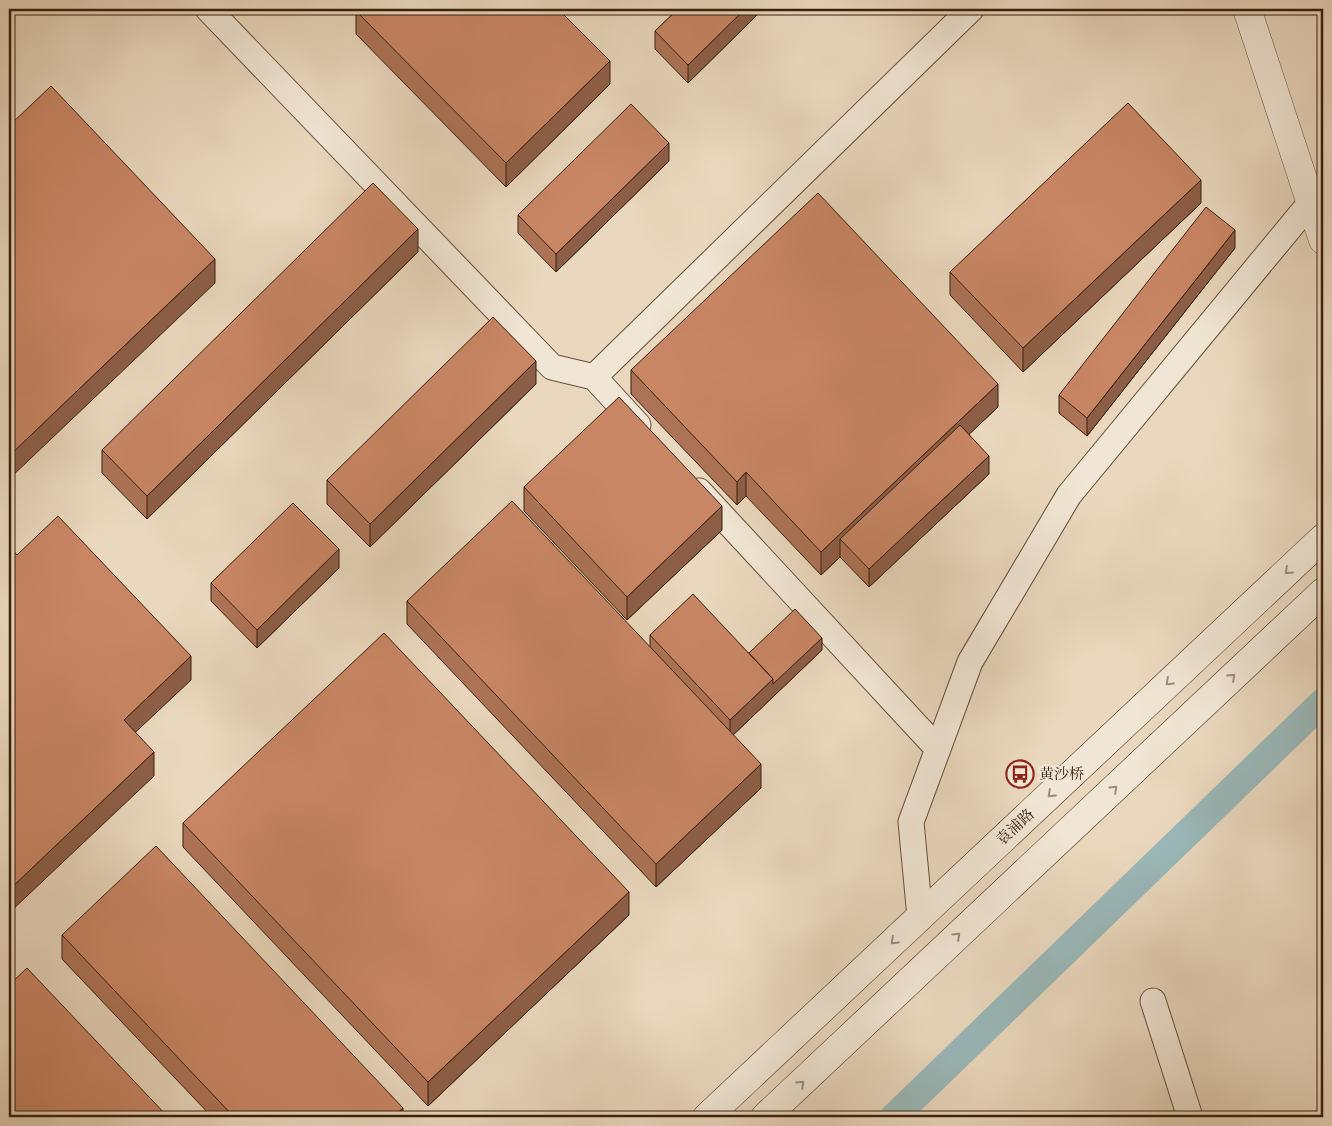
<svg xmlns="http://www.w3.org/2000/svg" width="1332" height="1126" font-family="Cardo,'Noto Serif SC',serif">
	<rect width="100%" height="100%" fill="#ead8be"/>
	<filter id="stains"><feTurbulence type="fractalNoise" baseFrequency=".004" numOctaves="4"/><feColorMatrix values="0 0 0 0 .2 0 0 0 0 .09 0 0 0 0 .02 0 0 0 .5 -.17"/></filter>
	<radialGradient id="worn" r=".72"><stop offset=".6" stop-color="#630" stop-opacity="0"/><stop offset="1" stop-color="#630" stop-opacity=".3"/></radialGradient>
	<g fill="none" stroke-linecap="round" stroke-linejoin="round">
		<path stroke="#9ab8b9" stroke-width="28" d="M894,1117L1323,702"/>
		<g stroke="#644d39" stroke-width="27">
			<path id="minor" d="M208,9L552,367L594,377L638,425
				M594,377L971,9
				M699,491L938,749
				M920,917L911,822L970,662L1069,495L1311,202
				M1153,1001L1190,1117"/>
		</g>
		<g stroke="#644d39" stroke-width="29">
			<path id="tertiary" d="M1247,9L1323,240"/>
		</g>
		<g stroke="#381f0d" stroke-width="29">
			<path id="secondary" d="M707,1117L1323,538
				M765,1117L1323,592"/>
		</g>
		<use href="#minor" stroke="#f1e6d5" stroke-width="25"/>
		<use href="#tertiary" stroke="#f1e6d5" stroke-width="28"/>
		<use href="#secondary" stroke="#f1e6d5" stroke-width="28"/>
	</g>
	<path fill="#ad7357" stroke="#381f0d" d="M678,9H763L688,83L655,49V31Z
		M356,11L610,84L506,187L356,34Z
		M669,161L556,272L518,233V215Z
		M1201,203L1023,372L950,295V272Z
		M1235,248L1087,436L1059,413V395Z
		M418,252L147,519L102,473V450Z
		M631,370L998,407L969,434L989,474L869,587L840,557L821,575L746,496L737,505L631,394Z
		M536,384L370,547L327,504V480Z
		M524,487L722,530L627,620L524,511Z
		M339,568L257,648L211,601V583Z
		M407,601L650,647V635L749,653L822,650L733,735L761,788L656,887L407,624Z
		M183,823L629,915L428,1106L183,847Z
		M62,935L403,1117H212L62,959Z"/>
	<path fill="#8d5e47" stroke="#381f0d" d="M745,9H763L688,83V65Z
		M610,61V84L506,187V163Z
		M669,143V161L556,272V254Z
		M1201,180V203L1023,372V348Z
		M418,229V252L147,519V496Z
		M1235,230V248L1087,436V418Z
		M215,259V283L9,479V456Z
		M536,361V384L370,547V524Z
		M998,384V407L849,548L840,539V557L821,575V552Z
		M989,456V474L869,587V569Z
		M746,472V496L737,505V482Z
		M722,506V530L627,620V597Z
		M339,549V568L257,648V630Z
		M822,638V650L730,738V720L773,679Z
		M191,656V680L124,743V720Z
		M154,752V776L9,913V890Z
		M761,764V788L656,887V864Z
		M629,892V915L428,1106V1082Z
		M403,1108V1117H393Z"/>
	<path fill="#c98665" stroke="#381f0d" d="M358,9H558L610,61L506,163L356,11Z
		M678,9H745L688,65L655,31Z
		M51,86L215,259L9,456V126Z
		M1128,103L1201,180L1023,348L950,272Z
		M631,104L669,143L556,254L518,215Z
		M373,183L418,229L147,496L102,450Z
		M818,193L998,384L821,552L746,472L737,482L631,370Z
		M1206,207L1235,230L1087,418L1059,395Z
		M493,317L536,361L370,524L327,480Z
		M619,397L722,506L627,597L524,487Z
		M960,425L989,456L869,569L840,539Z
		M512,501L761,764L656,864L407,601Z
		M293,503L339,549L257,630L211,583Z
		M58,516L191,656L124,720L154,752L9,890V546L17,555Z
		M693,594L773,679L730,720L650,635Z
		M795,609L822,638L773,684V679L749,653Z
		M384,633L629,892L428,1082L183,823Z
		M156,846L403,1108L393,1117H234L62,935Z
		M27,968L168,1117H9V985Z"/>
	<defs><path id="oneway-chevron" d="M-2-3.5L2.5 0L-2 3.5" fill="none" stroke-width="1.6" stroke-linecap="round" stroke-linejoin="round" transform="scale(1.25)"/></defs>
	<g stroke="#9e8c7b">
		<use href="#oneway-chevron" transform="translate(1288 571) rotate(137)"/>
		<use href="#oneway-chevron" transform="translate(1232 677) rotate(-43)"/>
		<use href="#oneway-chevron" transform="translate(1169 682) rotate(137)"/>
		<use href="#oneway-chevron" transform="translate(1114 789) rotate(-43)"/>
		<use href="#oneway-chevron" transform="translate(1051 794) rotate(137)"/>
		<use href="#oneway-chevron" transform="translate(957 936) rotate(-43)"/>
		<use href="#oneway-chevron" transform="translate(894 941) rotate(137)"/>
		<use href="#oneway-chevron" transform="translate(801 1084) rotate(-43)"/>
	</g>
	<defs>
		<g id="bus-ring" transform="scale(1.4375)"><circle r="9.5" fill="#f1e6d5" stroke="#8f2418" stroke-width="1.5"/><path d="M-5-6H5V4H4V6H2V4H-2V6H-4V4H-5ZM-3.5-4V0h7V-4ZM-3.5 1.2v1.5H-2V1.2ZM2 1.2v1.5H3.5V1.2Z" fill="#8f2418"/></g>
	</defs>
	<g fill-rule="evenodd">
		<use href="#bus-ring" x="1020" y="774"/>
	</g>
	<g text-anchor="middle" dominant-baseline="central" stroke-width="4.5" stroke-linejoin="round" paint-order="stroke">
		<g font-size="15" fill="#381f0d" stroke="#f1e6d5" text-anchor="start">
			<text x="1039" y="774">黄沙桥</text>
		</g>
		<g font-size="15" fill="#381f0d" stroke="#f1e6d5">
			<text transform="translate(1015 827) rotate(-43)">袁浦路</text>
		</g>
	</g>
	<rect width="1332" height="1126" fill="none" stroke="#ead8be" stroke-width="30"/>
	<rect x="10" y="10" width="1312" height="1106" fill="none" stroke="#381f0d" stroke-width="2.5"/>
	<rect x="15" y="15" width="1302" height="1096" fill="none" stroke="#381f0d"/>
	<rect width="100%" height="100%" filter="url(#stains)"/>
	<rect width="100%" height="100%" fill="url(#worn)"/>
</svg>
